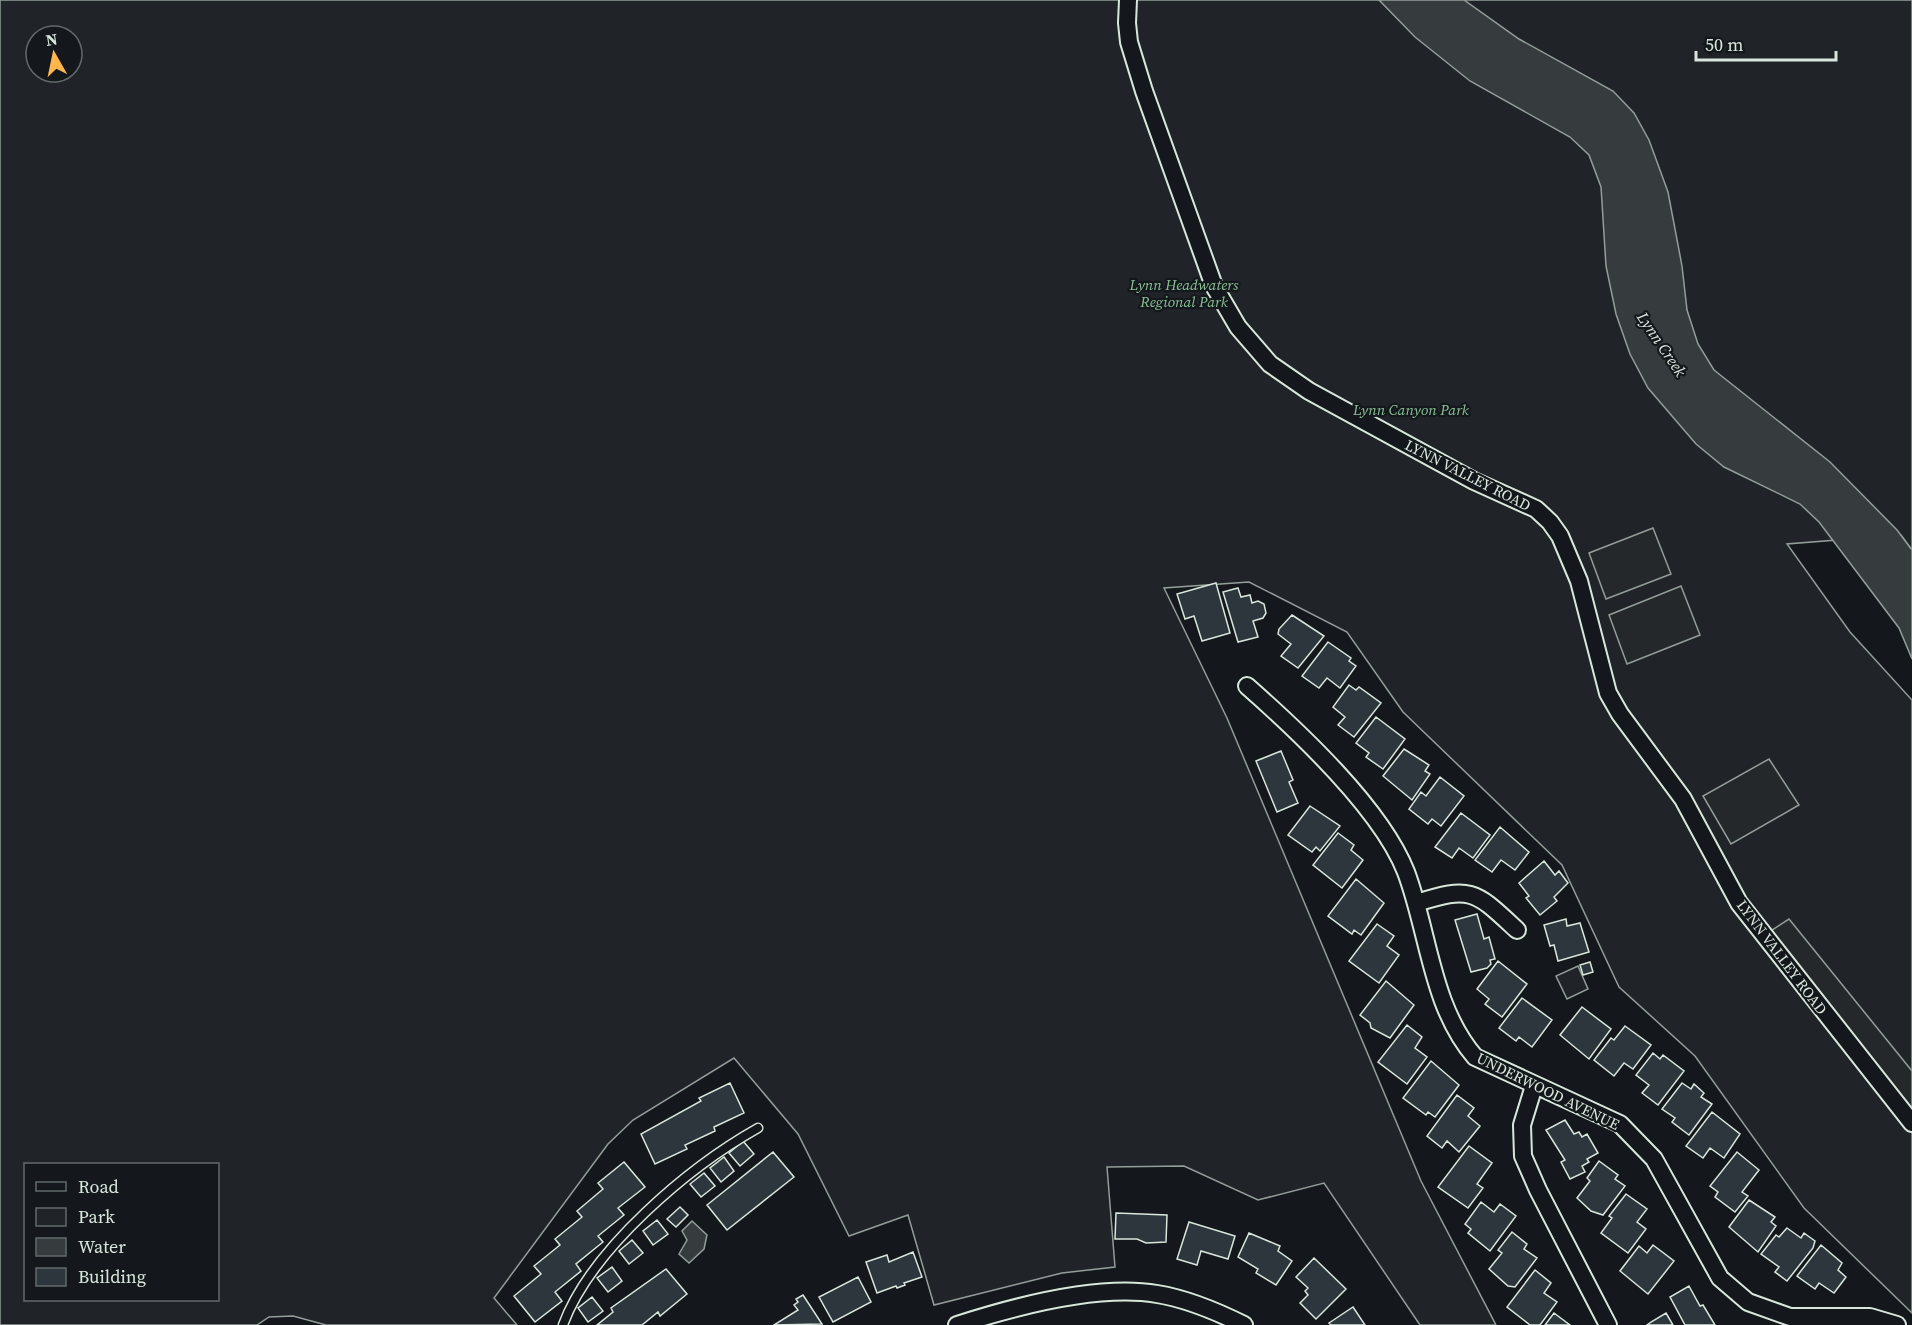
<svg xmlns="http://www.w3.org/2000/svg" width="1912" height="1325" font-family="'Source Serif 4',serif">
	<rect width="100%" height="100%" fill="#14181c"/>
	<path fill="#202428" stroke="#939e99" stroke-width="1.5" fill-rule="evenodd" d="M0,0H1912V550L1901,535L1787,544L1850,632L1912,700V1313L1804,1208L1695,1056L1619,987L1562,865L1403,712L1347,632L1249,582L1164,588L1227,718L1421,1181L1496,1325H1420L1324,1183L1258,1200L1184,1166L1107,1167L1115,1267L1062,1273L934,1305L908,1215L849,1236L798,1134L734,1058L633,1120L608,1144L494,1298L517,1325H326L293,1316L269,1317L257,1325H0ZM36,36H72V72H36ZM26,1164H218V1300H26Z
		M1578,966L1588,989L1567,999L1556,976Z"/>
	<path fill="#24282b" stroke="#939e99" stroke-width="1.5" d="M1653,528L1671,574L1606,599L1589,553Z
		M1681,586L1700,635L1627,664L1609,615Z
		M1769,759L1799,805L1731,844L1703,796Z
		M1789,919L1912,1071V1123L1763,936Z"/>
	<path fill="#363b3e" stroke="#939e99" stroke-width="1.5" d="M1379,0H1464L1519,39L1613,91L1634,113L1649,140L1668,192L1682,266L1687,310L1698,344L1714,370L1830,462L1897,530L1912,550V659L1899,628L1819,522L1800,504L1724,467L1696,444L1648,388L1630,354L1616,314L1606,266L1601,187L1589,155L1570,137L1470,81L1415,37Z
		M692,1221L707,1235L704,1249L689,1263L679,1254L687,1240L682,1231Z"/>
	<path fill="#2c363c" stroke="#d8e6dc" stroke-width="1.5" d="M1216,583L1230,633L1202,641L1194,616L1185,619L1177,594Z
		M1238,588L1241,597L1250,595L1252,603L1258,601L1264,604L1266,613L1263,618L1253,621L1258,637L1238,642L1223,592Z
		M1292,615L1324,636L1298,668L1281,656L1291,644L1278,634L1279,629Z
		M1328,642L1351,658L1349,661L1356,666L1340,688L1327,678L1319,688L1302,676Z
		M1349,685L1356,690L1359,687L1381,703L1354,737L1338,725L1345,717L1333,707Z
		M1376,717L1405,739L1383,769L1366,757L1369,753L1356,743Z
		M1404,749L1429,765L1425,771L1430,774L1412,800L1383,776Z
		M1281,751L1293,780L1289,782L1298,803L1277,812L1256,761Z
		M1440,777L1464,796L1441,826L1432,819L1428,824L1409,809L1421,792L1426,796Z
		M1310,806L1340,826L1320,851L1316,847L1312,852L1288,835Z
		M1461,813L1490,835L1473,858L1459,848L1452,858L1435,847Z
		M1500,827L1529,852L1515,870L1501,860L1492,872L1475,860Z
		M1338,833L1354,845L1351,850L1363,860L1342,888L1313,865Z
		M1544,861L1555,875L1559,871L1568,883L1554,897L1557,901L1540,915L1526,898L1529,896L1519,883Z
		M1356,879L1384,903L1361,935L1354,930L1352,934L1328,916Z
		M1477,914L1484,939L1489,937L1495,959L1490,960L1491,964L1487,968L1471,972L1455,920Z
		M1566,919L1567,926L1580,923L1589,952L1558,961L1554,945L1550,946L1544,925Z
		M1377,924L1394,936L1387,946L1399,955L1379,983L1349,961Z
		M1498,961L1527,984L1502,1017L1485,1004L1489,999L1477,989Z
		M1590,962L1593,972L1583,975L1580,965Z
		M1386,981L1414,1005L1390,1038L1371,1028L1370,1023L1360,1015Z
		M1522,998L1552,1020L1532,1047L1519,1037L1516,1041L1499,1028Z
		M1582,1007L1611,1029L1589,1059L1560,1035Z
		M1407,1025L1422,1037L1415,1048L1427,1057L1407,1084L1378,1062Z
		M1625,1026L1651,1045L1633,1069L1624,1063L1614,1076L1594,1060L1611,1038L1614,1040Z
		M1653,1053L1660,1059L1663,1055L1684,1071L1658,1105L1642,1093L1649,1085L1636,1075Z
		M1431,1061L1459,1085L1435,1117L1428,1112L1426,1115L1403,1098Z
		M730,1083L744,1113L714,1127L715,1131L685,1145L687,1149L655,1164L641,1134L701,1101L699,1098Z
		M1682,1083L1691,1089L1694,1084L1704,1093L1701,1097L1712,1104L1689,1135L1672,1122L1675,1118L1662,1109Z
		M1457,1095L1474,1108L1468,1116L1480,1126L1459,1152L1447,1141L1442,1148L1427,1136Z
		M1712,1112L1740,1134L1724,1158L1710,1148L1703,1158L1686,1146Z
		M1565,1120L1574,1134L1579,1132L1582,1137L1587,1134L1598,1153L1587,1159L1589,1162L1582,1166L1585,1172L1570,1179L1561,1162L1565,1160L1546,1130Z
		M743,1141L754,1154L740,1166L729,1153Z
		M1469,1146L1492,1163L1477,1184L1483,1188L1468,1208L1438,1187Z
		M773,1152L794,1177L727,1230L707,1205Z
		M1737,1152L1759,1170L1742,1192L1748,1196L1735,1212L1715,1197L1718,1192L1710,1186Z
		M724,1157L734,1171L721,1182L710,1168Z
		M1599,1161L1618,1175L1615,1179L1625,1186L1603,1215L1591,1211L1577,1198L1590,1181L1587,1178Z
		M624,1162L645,1187L618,1208L624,1215L598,1236L603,1242L576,1264L581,1271L555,1292L562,1301L535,1322L514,1296L541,1274L534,1266L560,1245L555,1239L582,1217L577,1211L603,1189L598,1183Z
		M704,1173L715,1186L701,1197L690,1184Z
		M1626,1194L1647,1209L1637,1222L1646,1229L1628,1253L1601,1233L1612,1218L1609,1216Z
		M1749,1200L1775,1217L1771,1222L1776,1226L1758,1252L1729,1227Z
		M1481,1202L1494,1212L1500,1204L1516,1216L1490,1251L1468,1233L1471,1229L1465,1224Z
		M680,1207L688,1215L676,1227L667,1219Z
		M1116,1213L1167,1215L1166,1242L1146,1243L1137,1239H1115Z
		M657,1220L668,1234L653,1245L643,1231Z
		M1189,1222L1235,1236L1228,1259L1201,1251L1197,1265L1177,1259Z
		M1787,1228L1801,1238L1804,1233L1815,1241L1813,1248L1787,1281L1775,1272L1779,1267L1761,1254L1776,1235L1779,1237Z
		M1512,1232L1527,1244L1524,1249L1537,1258L1515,1287L1508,1286L1489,1269L1502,1253L1498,1250Z
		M1249,1233L1280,1246L1278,1251L1292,1261L1276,1285L1256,1273L1258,1269L1238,1257Z
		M632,1240L643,1253L629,1264L619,1251Z
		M1653,1245L1674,1261L1648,1294L1620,1271L1639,1246L1647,1253Z
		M1821,1245L1842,1263L1838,1270L1846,1277L1834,1293L1819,1283L1815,1289L1797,1276Z
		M913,1252L922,1277L904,1283L905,1285L897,1288L896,1286L877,1293L866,1262L887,1255L889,1262Z
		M1314,1258L1346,1289L1316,1319L1300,1303L1308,1295L1305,1291L1308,1288L1296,1277Z
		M612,1267L622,1281L608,1292L597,1278Z
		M666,1269L687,1294L660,1316L658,1312L642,1325H597L613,1312L611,1308Z
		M1535,1270L1551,1283L1544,1293L1557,1302L1540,1325H1530L1507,1307Z
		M858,1277L871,1302L833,1322L819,1297Z
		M1689,1286L1700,1306L1703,1305L1715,1325H1685L1670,1297Z
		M803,1295L822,1324L774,1325L798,1310L794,1305L798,1302L796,1299Z
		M592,1297L603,1311L588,1322L578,1308Z
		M1353,1307L1365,1325H1331L1329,1323Z
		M1554,1313L1570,1325H1545Z
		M1666,1313L1673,1325H1647L1651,1322Z"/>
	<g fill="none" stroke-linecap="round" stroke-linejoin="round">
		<g stroke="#d8e6dc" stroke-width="11">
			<path id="service" d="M563,1325C591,1249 689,1167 758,1128"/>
		</g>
		<g stroke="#d8e6dc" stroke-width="20">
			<path id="minor" d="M1128,0L1127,23L1129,42L1144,91L1214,286L1238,327L1270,364L1309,391L1474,481L1536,509L1550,522L1560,536L1579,581L1608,693L1620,714L1683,799L1739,903L1912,1123
				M1247,686C1298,731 1381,808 1406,872C1429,933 1431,1006 1475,1057L1620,1124L1654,1159L1720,1278L1748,1302L1790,1317H1870L1897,1325
				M1417,903C1472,885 1476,892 1517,930
				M1534,1086L1522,1125L1523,1156L1538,1190L1608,1325
				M957,1325C1013,1307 1099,1284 1157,1294C1188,1299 1216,1311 1244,1325"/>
		</g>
		<use href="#service" stroke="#14181c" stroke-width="8"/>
		<use href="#minor" stroke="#14181c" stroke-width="16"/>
	</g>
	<g text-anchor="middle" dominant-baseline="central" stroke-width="4.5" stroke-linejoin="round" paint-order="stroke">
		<g font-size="15" font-style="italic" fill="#8ac095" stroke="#14181c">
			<text x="1184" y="284">Lynn Headwaters<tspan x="1184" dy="17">Regional Park</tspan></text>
			<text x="1411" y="409">Lynn Canyon Park</text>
		</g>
		<g font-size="15" fill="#d8e6dc" stroke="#14181c">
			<text transform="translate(1468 475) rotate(27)">LYNN VALLEY ROAD</text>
			<text transform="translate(1782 957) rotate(53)">LYNN VALLEY ROAD</text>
			<text transform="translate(1548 1091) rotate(26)">UNDERWOOD AVENUE</text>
		</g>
		<g font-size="16" font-style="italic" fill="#d8e6dc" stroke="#14181c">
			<text transform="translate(1662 344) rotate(56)">Lynn Creek</text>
		</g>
	</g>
	<rect x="24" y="1163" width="195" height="138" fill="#14181c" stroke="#626a69" stroke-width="1.5"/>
	<rect x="36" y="1182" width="30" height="9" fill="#14181c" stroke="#626a69" stroke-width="1.5"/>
	<text x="78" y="1193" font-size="18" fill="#d8e6dc">Road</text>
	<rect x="36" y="1208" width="30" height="18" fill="#202428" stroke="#626a69" stroke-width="1.5"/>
	<text x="78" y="1223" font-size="18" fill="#d8e6dc">Park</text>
	<rect x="36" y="1238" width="30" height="18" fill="#363b3e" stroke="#626a69" stroke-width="1.5"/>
	<text x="78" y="1253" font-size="18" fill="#d8e6dc">Water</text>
	<rect x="36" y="1268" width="30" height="18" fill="#2c363c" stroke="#626a69" stroke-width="1.5"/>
	<text x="78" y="1283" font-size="18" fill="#d8e6dc">Building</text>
	<g transform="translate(54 54) rotate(351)"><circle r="28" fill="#14181c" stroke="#626a69" stroke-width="1.5"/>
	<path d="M0-4.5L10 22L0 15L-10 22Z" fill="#ffb74d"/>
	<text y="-9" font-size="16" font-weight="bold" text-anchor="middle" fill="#d8e6dc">N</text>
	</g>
	<path d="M1696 51v9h140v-9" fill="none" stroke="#d8e6dc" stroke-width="3"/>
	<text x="1705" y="51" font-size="18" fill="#d8e6dc" stroke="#14181c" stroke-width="4.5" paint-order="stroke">50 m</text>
</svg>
